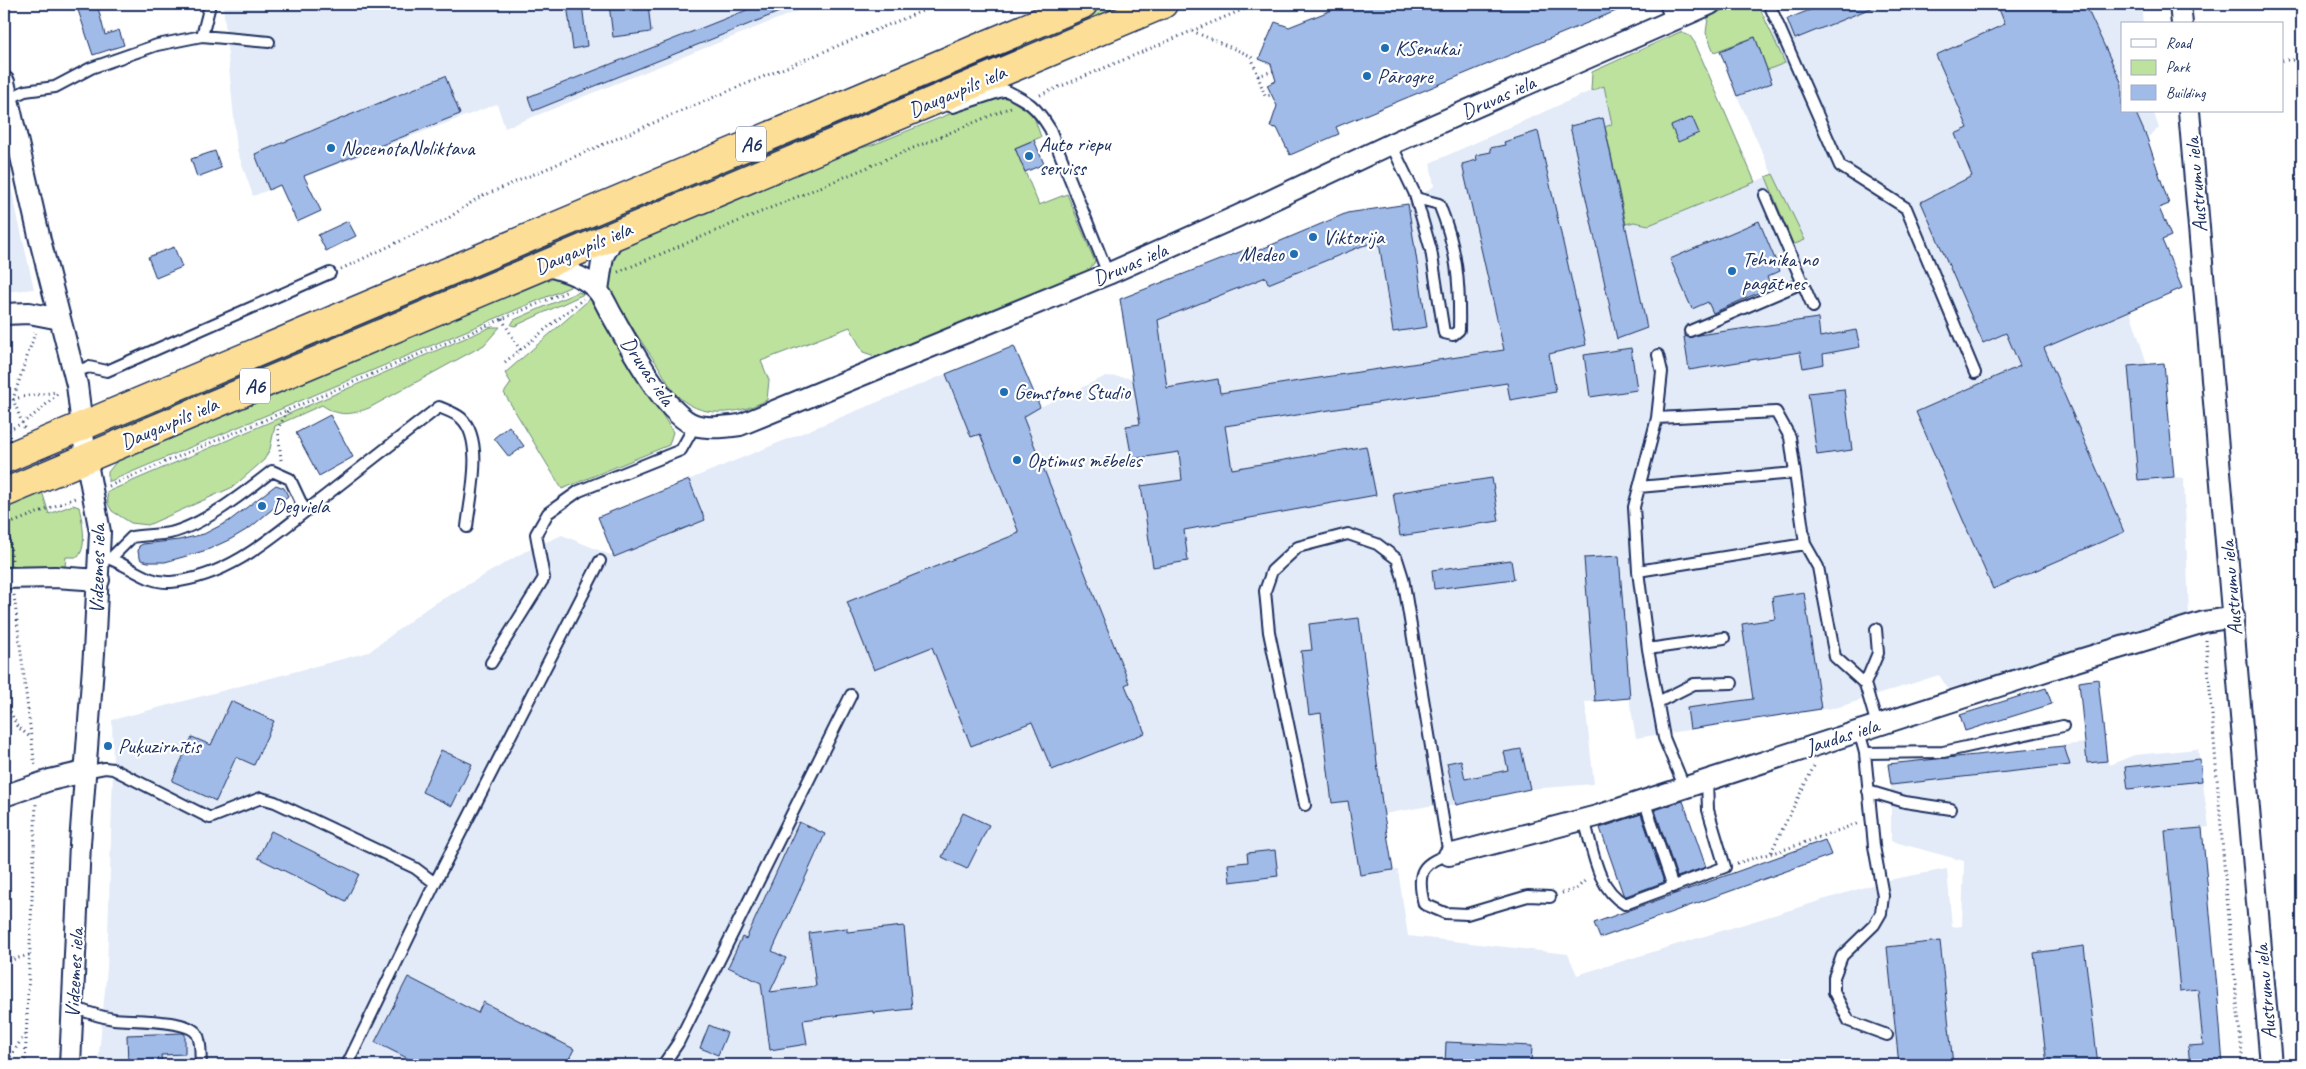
<svg xmlns="http://www.w3.org/2000/svg" width="2306" height="1069" font-family="Caveat,sans-serif">
	<rect width="100%" height="100%" fill="#fff"/>
	<filter id="ink" filterUnits="userSpaceOnUse"><feTurbulence type="fractalNoise" baseFrequency=".02" numOctaves="2"/><feDisplacementMap in="SourceGraphic" scale="10" xChannelSelector="R" yChannelSelector="G"/><feConvolveMatrix kernelMatrix="1 2 1 2 8 2 1 2 1" color-interpolation-filters="sRGB"/></filter>
	<g filter="url(#ink)">
		<path fill="#e3ebf8" d="M223,4H815L505,128L497,104L253,196L237,150Z
			M1825,4H2141L2143,24H2122V111H2153L2159,128L2147,138L2169,204L2159,209L2171,236L2162,241L2182,288L2130,311L2147,364L2164,363L2174,477L2184,478L2189,615L1948,689L1939,675L1839,707L1636,738L1629,698L1585,702L1594,784L1530,789L1456,805L1429,806L1384,814L1393,870H1398L1408,936L1568,954L1577,975L1888,880L1947,869L1952,927L1962,926L1964,861L1891,841V785L1888,764L2085,743L2079,681L2098,679L2107,761L2110,765L2134,755L2198,749L2209,827L2202,828L2223,1065H98L107,968L113,769L112,720L369,652L427,608L526,551L562,535L613,556L598,517L1014,346L1040,407L1106,376L1132,378L1120,299L1255,246L1257,251L1347,213L1408,204L1434,186L1430,163L1604,85L1612,124L1605,127L1634,222L1649,225L1755,182L1772,174L1737,96L1720,51L1789,24L1788,19Z
			M4,156L34,289L4,292Z"/>
		<path fill="#bde29d" stroke="#6c887e" d="M1110,4H1133L120,433L112,430L113,426Z
			M1734,4H1758L1785,63L1767,70L1755,37L1714,52L1706,33L1708,18Z
			M1680,32L1690,36L1695,43L1755,182L1649,225L1634,222L1626,224L1605,127L1612,124L1604,86L1591,91L1592,72Z
			M989,98H1007L1033,114L1041,137L1015,148L1039,205L1067,194L1095,262L1088,271L878,357L863,352L850,327L761,361L769,380L767,400C738,415 699,420 675,393C668,385 663,373 657,364C638,338 622,311 606,283L613,255L629,239L813,162L875,144Z
			M1773,174L1805,240L1795,244L1792,242L1766,177Z
			M554,278L569,282L570,287L108,482V472L121,456L537,280Z
			M578,292L584,294L515,326L511,325L514,320Z
			M590,299L673,432L669,445L562,489L504,393L511,383L505,373Z
			M491,327H500L484,345L369,408C351,415 339,417 322,405L275,426L270,449L264,460L233,487L148,525L131,523L112,511L108,504L107,492Z
			M41,488L49,514L73,505L79,507C82,521 88,545 78,557H66L65,567L55,569L4,571V505Z"/>
		<path fill="#a1bbe8" stroke="#1b2f5e" d="M76,4H97L105,35L119,30L124,45L93,55Z
			M567,4H582L587,46L573,49Z
			M609,4H648L651,32L613,37Z
			M762,4H799L533,111L528,97Z
			M1347,4H1633L1336,127L1339,134L1290,155L1277,128L1270,127L1277,106L1267,85L1276,81L1271,64L1259,59L1275,22L1289,27Z
			M1825,4H1881L1795,39L1787,19Z
			M1997,4H2085L2122,84V111H2135L2147,138L2169,204L2159,208L2171,236L2162,240L2182,288L2044,348L2124,532L1993,589L1916,412L2020,366L2006,333L1983,343L1921,202L1972,176L1955,134L1968,128L1936,55L2005,24Z
			M1755,37L1772,83L1737,96L1720,51Z
			M445,76L460,114L304,176L321,211L297,222L280,185L269,190L255,154Z
			M1692,117L1699,133L1678,142L1671,126Z
			M1603,118L1647,328L1617,339L1570,126Z
			M1538,131L1586,345L1549,354L1556,392L1510,400L1507,383L1225,426L1232,469L1366,446L1376,495L1184,530L1188,561L1153,567L1141,486L1182,480L1179,452L1132,459L1126,426L1140,424L1120,299L1255,246L1257,251L1347,213L1408,204L1427,327L1393,332L1379,242L1362,246L1268,284L1266,277L1158,320L1167,388L1218,379L1220,393L1504,350L1462,164L1477,160L1476,155L1491,152L1490,148L1505,145L1504,142Z
			M1034,140L1044,164L1025,172L1015,148Z
			M215,151L221,168L197,177L191,159Z
			M348,221L356,236L326,251L318,235Z
			M1759,221L1780,271L1767,277L1771,287L1713,313L1708,302L1692,309L1670,259Z
			M174,247L182,267L156,278L148,257Z
			M1818,318L1820,337L1856,330L1860,347L1823,354L1824,364L1803,368L1800,352L1689,370L1684,337Z
			M1014,346L1040,407L1023,417L1129,683L1125,685L1145,733L1052,770L1032,722L971,746L932,647L874,670L847,602L1019,533L980,434L971,437L946,374Z
			M1631,348L1637,390L1590,397L1584,355Z
			M2164,363L2174,477L2138,480L2128,366Z
			M1844,389L1852,450L1817,455L1808,393Z
			M330,415L353,457L319,476L296,433Z
			M509,426L524,446L509,457L494,438Z
			M1492,478L1499,521L1400,536L1393,493Z
			M689,480L705,520L614,557L598,517Z
			M276,485L284,488L288,496L251,527L231,539L207,550L183,557L165,562H148L141,560L138,552L139,546L143,544L179,540L204,534L229,521Z
			M1619,556L1630,698L1595,701L1584,558Z
			M1511,560L1514,579L1434,589L1432,570Z
			M1804,592L1821,709L1690,729L1687,708L1753,699L1742,624L1775,619L1772,597Z
			M1359,618L1382,803L1393,870L1360,875L1348,801L1332,803L1321,713L1309,715L1301,651L1312,650L1309,624Z
			M2098,679L2107,761L2087,763L2079,682Z
			M2046,688L2052,704L1965,731L1960,715Z
			M231,701L274,721L254,765L236,757L216,801L172,781L192,737L211,745Z
			M2064,746L2070,765L1891,785L1888,764Z
			M1521,749L1530,789L1456,805L1447,763L1461,760L1465,779L1508,770L1504,752Z
			M441,750L472,764L452,806L422,792Z
			M2200,759L2202,781L2128,789L2125,767Z
			M1683,801L1706,867L1677,877L1655,810Z
			M963,813L989,825L967,869L942,857Z
			M1641,814L1664,882L1626,896L1623,894L1600,828Z
			M799,822L825,834L772,951L786,958L770,992L816,986L809,933L847,928V932L904,926L912,1009L873,1013V1011L803,1020L807,1044L770,1050L761,983L728,967L742,937L746,939Z
			M2202,828L2217,988L2223,1065H2190L2188,1046L2203,1045L2198,989L2180,991L2165,831Z
			M271,831L359,874L346,901L258,858Z
			M1825,840L1831,855L1600,938L1594,923Z
			M1275,850L1278,876L1230,882L1228,864L1248,862L1247,853Z
			M1940,941L1953,1065H1899L1887,947Z
			M2084,946L2098,1065H2047L2034,953Z
			M408,977L478,1013L483,1002L574,1049L566,1065H509L499,1060L497,1065H421L375,1042Z
			M709,1025L727,1033L718,1055L700,1048Z
			M182,1033L185,1034V1054L161,1055L162,1065H128L127,1035Z
			M1446,1042L1532,1046L1531,1065H1445Z"/>
		<g fill="none" stroke-linecap="round" stroke-linejoin="round">
			<g stroke="#1b2f5e" stroke-width="14">
				<path id="service" d="M1665,4L1671,20
					M1769,4L1840,166L1906,208L1975,373
					M202,36L209,9V4
					M8,99L25,91L55,87L91,68L157,45L202,36L269,42
					M949,106L953,107L1005,90C1028,101 1036,106 1050,129L1108,274
					M1391,144L1414,192L1416,198L1431,250L1444,333L1453,335L1459,330C1460,283 1457,248 1439,204L1416,198
					M1765,195L1813,307
					M1690,331L1802,283
					M1658,355L1662,372L1657,418L1634,507L1638,571L1648,649L1664,738L1684,786
					M74,372L89,367L107,371L330,273
					M1657,418L1776,412L1790,437L1805,544
					M1639,487L1795,473
					M100,556C125,560 144,584 171,582C232,577 279,531 325,496C363,466 401,437 439,407C446,410 455,413 461,418C485,440 470,498 467,527
					M111,558L132,537C144,535 158,535 170,533C204,525 245,492 272,471L290,479L305,511
					M1638,571L1805,544L1818,567L1835,657L1865,684L1877,725
					M1648,649L1724,638
					M491,663L544,578L536,534L548,513L579,491L681,450L695,425
					M1865,684L1878,653L1876,629
					M1658,702L1694,684L1732,683
					M1859,731L1865,753L1874,846L1883,896L1881,913L1874,925L1842,956L1834,977V992L1849,1021L1887,1035
					M1865,753L1943,752L2063,726
					M84,772L105,768L113,769L210,818L261,798L275,802L415,868L435,883
					M1868,791L1905,802L1951,809
					M1644,800L1673,887
					M1305,805L1269,632L1265,591L1272,571L1298,547L1348,534L1377,544L1397,559L1403,578L1449,855C1419,863 1417,876 1424,904L1445,913L1467,914L1528,896L1550,897
					M1584,819C1593,849 1596,888 1625,904L1725,867L1708,810L1707,779
					M73,1007C86,1012 100,1017 114,1019C131,1021 188,1019 197,1034C202,1042 200,1057 201,1065
					M347,1065L435,883L600,561
					M663,1065L678,1043L851,695"/>
			</g>
			<g stroke="#1b2f5e" stroke-width="24">
				<path id="minor" d="M2180,4L2182,24
					M4,82L40,240L77,385L86,458L100,532L94,653L80,844L70,1065
					M2189,111L2271,1065
					M544,265C561,269 586,276 598,291C604,298 608,309 613,317C628,343 666,416 695,425C708,429 726,427 740,425L1108,274L1238,216L1391,144L1710,4
					M598,290L603,256L615,235
					M4,314L29,313L60,319
					M4,578L55,577L99,580
					M4,796L50,780L84,772
					M1449,855L1597,816L2076,661L2204,622L2234,617"/>
			</g>
			<g stroke="#1b2f5e" stroke-width="31">
				<path id="trunk" d="M4,459L1083,4
					M4,493L1163,4"/>
			</g>
			<path stroke="#1b2f5e" stroke-width="3" stroke-dasharray="1 4" stroke-linecap="butt" d="M1192,31L1251,56L1265,96L1272,95
				M2282,60H2302
				M1258,76L1273,71
				M1040,95L1256,4
				M341,269L447,219L478,198L707,100L939,4
				M618,272L1011,107
				M502,319L520,350
				M505,362L583,299
				M4,403L21,397L57,392
				M24,428L13,399L35,333
				M4,432C28,422 41,410 59,392
				M281,460L278,428L289,409
				M109,486L568,291
				M8,524L12,561
				M4,526L75,498
				M14,595L35,767
				M2206,640L2225,877L2243,1065
				M4,698L17,726L31,738
				M1771,852L1814,766
				M1737,863L1786,849L1859,823
				M1562,893L1576,889L1587,879
				M4,962L29,955
				M5,1065L25,1034
				M25,1065L36,803"/>
			<use href="#service" stroke="#fff" stroke-width="10"/>
			<use href="#minor" stroke="#fff" stroke-width="20"/>
			<use href="#trunk" stroke="#fcde96" stroke-width="28"/>
		</g>
	</g>
	<g fill="#1f6fb2" stroke="#fff" stroke-width="2">
		<circle cx="1385" cy="48" r="5"/>
		<circle cx="1367" cy="76" r="5"/>
		<circle cx="331" cy="148" r="5"/>
		<circle cx="1029" cy="156" r="5"/>
		<circle cx="1313" cy="237" r="5"/>
		<circle cx="1294" cy="254" r="5"/>
		<circle cx="1732" cy="271" r="5"/>
		<circle cx="1004" cy="392" r="5"/>
		<circle cx="1017" cy="460" r="5"/>
		<circle cx="262" cy="506" r="5"/>
		<circle cx="108" cy="746" r="5"/>
	</g>
	<g text-anchor="middle" dominant-baseline="central" stroke-width="4.5" stroke-linejoin="round" paint-order="stroke">
		<g fill="#fff" stroke="#5f6d8e" stroke-width="1">
			<rect x="736" y="126.5" width="30" height="35" rx="4"/>
			<rect x="240" y="368.5" width="30" height="35" rx="4"/>
		</g>
		<g font-size="20" font-weight="bold" fill="#1b2f5e">
			<text x="751" y="144">A6</text>
			<text x="255" y="386">A6</text>
		</g>
		<g font-size="21" fill="#1b2f5e" stroke="#fff" text-anchor="start">
			<text x="1395" y="48">KSenukai</text>
			<text x="1377" y="76">Pārogre</text>
			<text x="1039" y="144">Auto riepu<tspan x="1039" dy="24">serviss</tspan></text>
			<text x="341" y="148">NocenotaNoliktava</text>
			<text x="1323" y="237">Viktorija</text>
			<text x="1284" y="254" text-anchor="end">Medeo</text>
			<text x="1742" y="259">Tehnika no<tspan x="1742" dy="24">pagātnes</tspan></text>
			<text x="1014" y="392">Gemstone Studio</text>
			<text x="1027" y="460">Optimus mēbeles</text>
			<text x="272" y="506">Degviela</text>
			<text x="118" y="746">Puķuzirnītis</text>
		</g>
		<g font-size="21" fill="#1b2f5e" stroke="#fff">
			<text transform="translate(957 91) rotate(-23)">Daugavpils iela</text>
			<text transform="translate(1498 97) rotate(-24)">Druvas iela</text>
			<text transform="translate(2196 185) rotate(-95)">Austrumu iela</text>
			<text transform="translate(583 248) rotate(-23)">Daugavpils iela</text>
			<text transform="translate(1130 264) rotate(-23)">Druvas iela</text>
			<text transform="translate(648 371) rotate(56)">Druvas iela</text>
			<text transform="translate(169 423) rotate(-23)">Daugavpils iela</text>
			<text transform="translate(97 569) rotate(-89)">Vidzemes iela</text>
			<text transform="translate(2231 588) rotate(-95)">Austrumu iela</text>
			<text transform="translate(1842 736) rotate(-18)">Jaudas iela</text>
			<text transform="translate(74 973) rotate(-87)">Vidzemes iela</text>
			<text transform="translate(2265 992) rotate(-95)">Austrumu iela</text>
		</g>
	</g>
	<rect width="2306" height="1069" fill="none" stroke="#fff" stroke-width="20"/>
	<rect x="10" y="10" width="2286" height="1049" fill="none" stroke="#1b2f5e" stroke-width="2" filter="url(#ink)"/>
	<rect x="2121" y="22" width="162" height="90" fill="#ffffff" stroke="#a4acbf"/>
	<rect x="2131" y="39" width="25" height="8" fill="#ffffff" stroke="#a4acbf"/>
	<text x="2166" y="48" font-size="15" fill="#1b2f5e">Road</text>
	<rect x="2131" y="60" width="25" height="15" fill="#bde29d" stroke="#a4acbf"/>
	<text x="2166" y="72" font-size="15" fill="#1b2f5e">Park</text>
	<rect x="2131" y="85" width="25" height="15" fill="#a1bbe8" stroke="#a4acbf"/>
	<text x="2166" y="98" font-size="15" fill="#1b2f5e">Building</text>
</svg>
